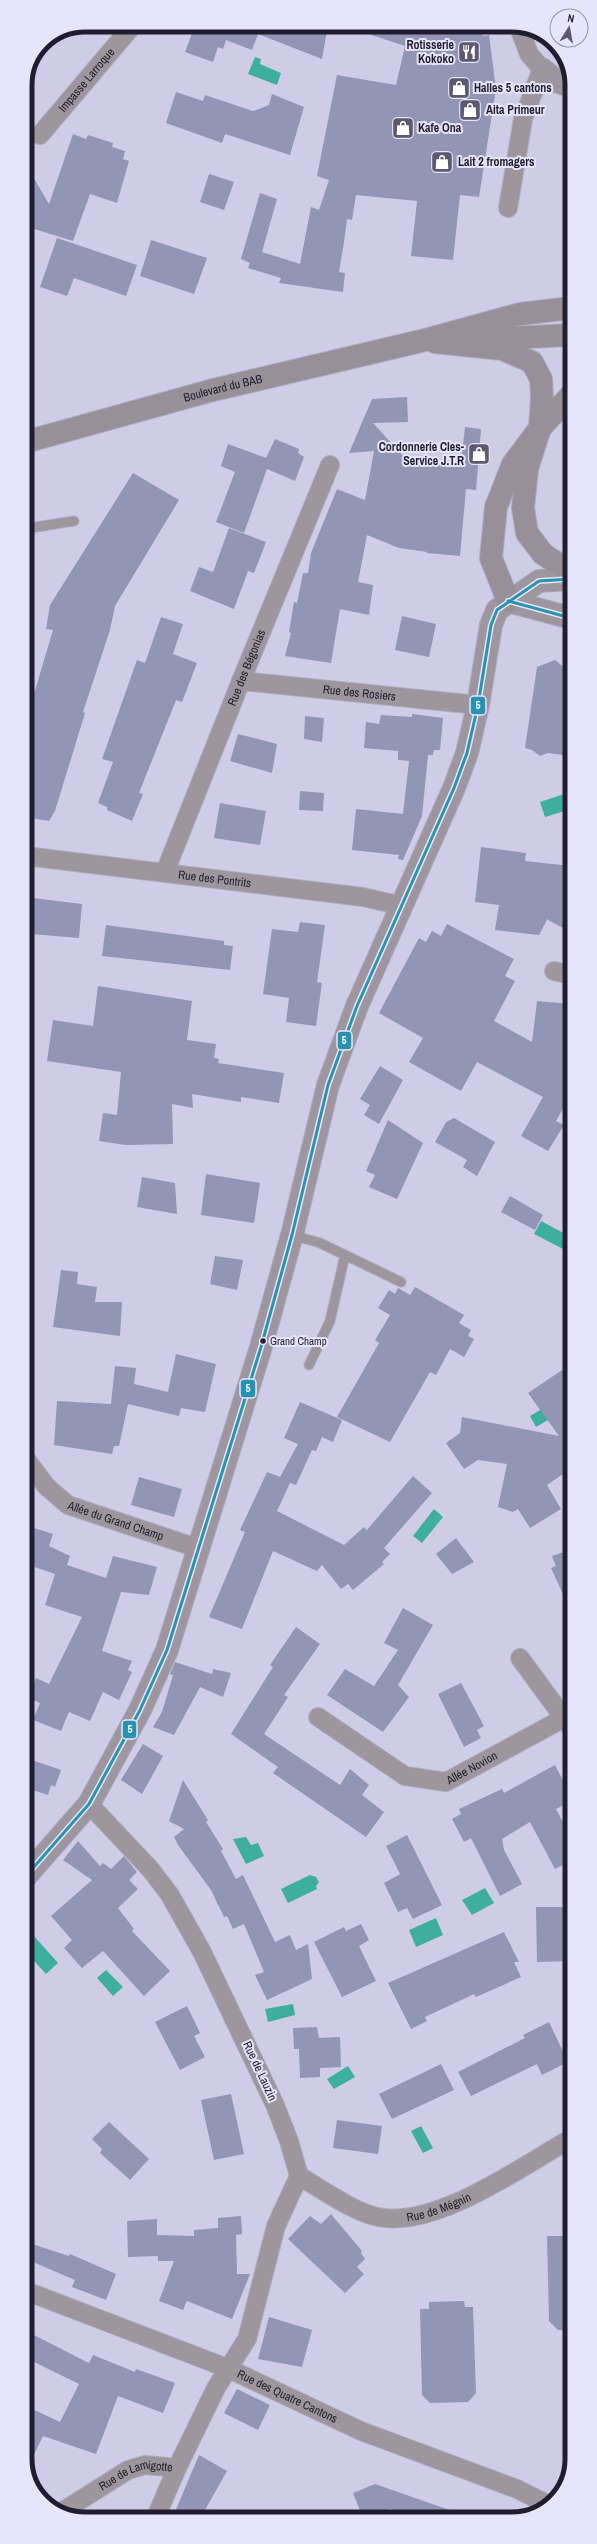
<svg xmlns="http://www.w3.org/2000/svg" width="597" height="2544" font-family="'Archivo Narrow',sans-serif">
	<rect width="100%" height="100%" fill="#cfcce8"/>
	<path fill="#3eaf9e" d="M255,57L261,59L260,64L281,73L277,85L248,74Z
		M570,792L571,809L545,817L540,802Z
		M541,1221L571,1237V1243L567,1251L534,1234Z
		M552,1403L558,1414L536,1427L530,1416Z
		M434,1509L443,1517L422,1543L413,1536Z
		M246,1837L251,1845L258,1843L264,1856L246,1864L233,1839Z
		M310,1875L316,1877L319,1882L316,1886L317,1889L288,1903L281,1889Z
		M485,1888L494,1903L472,1915L462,1900Z
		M436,1918L443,1935L416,1947L409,1930Z
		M34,1936L58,1963L46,1974L26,1952V1944Z
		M106,1970L123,1987L113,1996L97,1978Z
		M293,2004L295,2015L268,2022L265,2009Z
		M348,2066L355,2077L334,2089L327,2079Z
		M421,2126L433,2148L423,2153L411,2131Z"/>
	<path fill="#9295b4" d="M192,25H328L322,59L258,34L252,50L226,40L223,49L218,47L213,62L185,52L194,28Z
		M353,25H482L483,36L489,35L496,89L479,197L460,195L453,260L411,256L417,201L356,195L352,220L347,219L344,242L339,272L345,273L343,292L279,283L281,278L248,268L250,263L241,259L260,193L277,199L262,252L300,264L311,207L319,210L329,180L317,176L337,75L396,85L405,46L353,29Z
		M176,92L203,101L205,95L253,111L269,105L272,94L304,107L290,155L225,134L222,143L166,123Z
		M73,134L86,139L88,135L113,143L112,147L125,151L123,159L129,161L117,203L90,194L73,241L25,226V163L49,204Z
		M209,174L234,182L224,210L200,202Z
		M57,238L137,265L126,296L74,278L67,296L40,287Z
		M151,240L207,258L194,294L140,276Z
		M407,397L408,422L373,423L406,459L461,463L465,427L481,429L476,490L466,489L460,556L427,553V552L399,548L367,535L358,582L373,585L369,615L340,609L331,663L285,656L291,633L289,632L294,602L297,603L303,573H308L311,553L337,489L365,500L374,451L349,453L372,399Z
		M275,439L299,449L298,453L304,457L295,481L267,469L244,533L216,522L235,472L221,466L228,444L266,458Z
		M133,473L179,500L115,606L110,630L83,712L85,713L55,811L49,821L25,817V724L53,630L46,629L50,605Z
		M229,528L266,542L254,573L248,571L234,609L190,591L199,567L213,572Z
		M402,616L436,624L429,657L395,650Z
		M161,617L183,624L173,654L197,663L182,702L176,700L139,793L143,794L132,821L107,810V807L98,803L113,762L102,759L137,660L145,663Z
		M555,660L571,673V756L548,753L540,756L532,750L525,748L537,667Z
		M412,714L443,718L440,750H434L433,755H428L422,816L403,860L398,859L399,855L352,850L356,809L403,814L409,761L398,760V751L364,748L366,722L379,724L381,715L412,717Z
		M305,716L324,718L322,742L304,739Z
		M238,734L277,744L272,773L230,761Z
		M300,791L324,793L323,811L299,810Z
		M220,803L266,811L260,845L214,838Z
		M481,847L526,853L525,861L571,866V932L548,920V918L539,935L495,930L499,905L475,902Z
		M33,898L82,904L79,938L31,934Z
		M300,922L325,925L317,982L322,983L316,1026L286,1022L289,998L263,994L272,929L298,932Z
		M447,924L514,959L505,976L515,981L494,1021L532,1042L537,1001L571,1004V1094L556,1121L564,1125L548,1151L521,1136L543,1097L477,1062L461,1091L409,1062L423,1038L379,1013L419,938L426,942L432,931L441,936Z
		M106,925L224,941V945L233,946L230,970L102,956Z
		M98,986L192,1001L187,1040L216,1044L214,1058L219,1059L218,1063L284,1073L279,1103L241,1097V1102L192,1094L193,1108L172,1104L173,1144L126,1145L99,1141L103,1113L117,1115L121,1072L47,1061L53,1020L93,1026Z
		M380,1066L403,1080L379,1124L364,1115L370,1105L360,1099Z
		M454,1118L495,1142L477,1176L463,1167L467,1160L435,1142L446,1122Z
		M388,1120L423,1143L397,1199L369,1187L375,1175L366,1171Z
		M206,1174L260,1183L254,1223L201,1215Z
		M142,1177L175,1183L177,1214L137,1207Z
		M510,1196L543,1215L535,1230L501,1212Z
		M215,1256L243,1260L237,1290L210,1284Z
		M61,1270L78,1272L77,1284L97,1287L95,1302H122L120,1336L53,1327Z
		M415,1287L464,1315L459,1323L471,1330L468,1336L474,1339L464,1357L450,1349L436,1375L430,1372L390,1442L337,1417L379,1343L375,1340L390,1315L378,1308L389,1290L395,1294L398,1288L410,1295Z
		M176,1354L216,1364L205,1412L181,1408L179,1416L128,1404L119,1446H114L112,1454L54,1445L57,1401L111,1404L115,1366L136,1368L134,1384L168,1392Z
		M571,1364L572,1468L547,1485L561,1509L530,1528L518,1509L513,1512L498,1507L507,1464L478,1460L464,1469L446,1443L460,1433L462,1417L559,1436L528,1393Z
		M300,1402L342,1420L333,1442L322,1437L316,1451L312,1450L296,1485L290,1483L277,1511L344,1545L364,1527L367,1530L413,1476L432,1493L384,1548L390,1554L382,1562L384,1564L353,1590L348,1584L341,1589L322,1565L317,1571L273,1551L242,1629L209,1617L245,1532L240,1530L267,1472L280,1477L298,1444L284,1438Z
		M139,1477L182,1489L174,1517L131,1505Z
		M34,1528L53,1534L49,1546L70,1556L67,1565L106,1578L113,1556L157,1567L149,1595L121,1592L102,1651L132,1661L128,1670L132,1672L119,1700L103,1692L90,1721L69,1712L61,1731L33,1720L40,1703L28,1698L36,1678L49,1684L82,1617L45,1605L55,1574L26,1564V1530L32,1532Z
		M456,1538L474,1562L452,1574L436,1554Z
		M572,1549V1614L551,1568L556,1566L552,1556Z
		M403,1608L433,1625L398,1685L409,1697L383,1732L327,1695L345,1669L374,1686L398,1650L384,1643Z
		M296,1627L320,1644L284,1695L288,1697L264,1734L340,1785L350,1769L369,1785L362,1795L384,1812L366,1837L273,1773L278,1767L231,1734L273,1667L270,1665Z
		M175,1662L212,1674L213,1669L231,1673L223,1697L200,1687L174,1735L153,1727L162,1712L173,1675L170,1674Z
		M461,1683L484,1726L477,1730L481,1738L464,1747L438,1694Z
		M143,1744L163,1756L142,1794L121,1780Z
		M26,1758L61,1770L55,1787L51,1785L48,1795L26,1788Z
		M555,1765L572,1798V1801L556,1809L572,1839V1860L555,1869L530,1822L502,1839L504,1850L522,1884L500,1896L471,1838L464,1842L452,1819L461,1814L459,1809L502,1789L504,1793Z
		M183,1780L208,1820L206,1822L223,1849L221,1851L236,1879L243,1875L275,1942L290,1935L296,1950L308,1944L312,1979L267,2000L255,1975L264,1972L244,1924L233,1929L227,1916L224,1917L211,1890L178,1845L174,1837L184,1829L169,1821Z
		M407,1835L442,1905L413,1919L407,1908L398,1912L384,1883L400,1874L386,1846Z
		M78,1841L100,1866L103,1863L111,1869L124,1856L137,1872L129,1880L138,1889L118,1908L134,1929L132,1931L170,1971L144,1996L103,1951L82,1968L64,1948L72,1940L51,1916L92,1880L63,1860Z
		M536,1907H566V1921H570V1932H572V1961L537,1962Z
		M361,1924L369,1940L359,1946L376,1981L342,1997L314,1942L344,1927L346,1931Z
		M504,1932L519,1962H514L521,1977L476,1997L474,1994L425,2017L427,2021L411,2029L388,1983Z
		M187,2006L200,2033L194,2036L205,2057L180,2070L155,2022Z
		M549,2022L568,2062L542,2075L537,2064L471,2096L458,2072L525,2038L523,2035Z
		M317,2027L319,2038L340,2037L341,2067L320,2068V2077L300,2078L299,2049H294L293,2028Z
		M441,2064L454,2090L392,2119L379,2094Z
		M231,2094L244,2154L214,2160L201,2100Z
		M337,2120L382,2126L378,2154L333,2148Z
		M109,2122L149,2159L130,2180L100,2153L102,2149L92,2139Z
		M331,2214L362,2251L361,2253L365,2259L357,2267L364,2274L345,2293L288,2239L310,2216L321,2224Z
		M241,2216L242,2234L236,2235L237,2274H250L232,2319L187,2301L183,2310L159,2301L174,2261H158V2256L128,2257L127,2221L157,2219V2235L194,2236V2230L218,2228V2218Z
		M547,2236H572V2330H558L549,2321Z
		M26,2242L69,2256L70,2254L116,2274L106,2300L72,2287L75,2280L26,2259Z
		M464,2301L465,2307H473L476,2393L468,2402L430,2403L422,2395L420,2309H429V2302Z
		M269,2317L312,2330L302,2367L258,2359Z
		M26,2331L89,2363L93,2355L135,2372L136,2369L175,2383L163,2413L118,2396L96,2454L43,2436L26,2471V2406L60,2422L79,2384L26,2358Z
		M237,2389L270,2405L258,2430L224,2413Z
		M199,2455L227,2471L200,2519H172Z
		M375,2484L464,2515V2518H416L390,2509L363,2518L353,2493Z"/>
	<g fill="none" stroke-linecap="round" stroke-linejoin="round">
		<g stroke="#aeabc1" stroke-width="11">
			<path id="service" d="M25,554L30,528L74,521
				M292,1235L320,1243L345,1255L330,1321L309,1365
				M345,1255L401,1282"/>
		</g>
		<g stroke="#aeabc1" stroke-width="20">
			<g id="minor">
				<path id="s1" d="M40,135L133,25"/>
				<path d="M508,208L523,119L542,69L529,54L518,25"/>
				<path id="s2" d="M241,681L478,705"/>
				<path id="s3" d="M25,856L363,897L402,906"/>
				<path id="s4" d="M165,872L241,681L330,465"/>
				<path d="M554,971L571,975"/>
				<path id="s5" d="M26,1459L46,1486L68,1505L200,1549"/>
				<path d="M520,1658L572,1729"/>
				<path id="s6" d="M318,1717L405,1776L446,1782L564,1718"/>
				<path id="s7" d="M299,2176C322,2189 353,2212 378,2217C436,2229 522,2166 572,2138"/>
				<path id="s8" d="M26,2291L227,2368L361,2431L517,2489L547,2504"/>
				<path id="s9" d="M63,2511L128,2470L145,2465L177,2468L216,2388L247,2339L276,2226L299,2176L289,2141L275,2105L202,1952L170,1895L151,1870L89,1804"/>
				<path d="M155,2519L177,2468"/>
			</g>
		</g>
		<g stroke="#aeabc1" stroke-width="24">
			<path id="secondary" d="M542,69L558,82L571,86
				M508,601L571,618
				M26,1876L89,1804L140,1710L167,1650L261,1347L292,1235L328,1085L357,1006L454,788L467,753L478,705L491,625L497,610L539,581L571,579"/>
		</g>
		<g stroke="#aeabc1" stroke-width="24">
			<g id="primary">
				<path d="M487,339L571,335"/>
				<path d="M435,342L502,349L532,362L541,379L542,398L540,428L527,469L523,508L527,533L543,554L571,572"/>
				<path id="s10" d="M25,442L213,390L421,341L520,314L571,308"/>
				<path d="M508,601L491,558L496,507L513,464L540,428L571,395"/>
			</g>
		</g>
		<use href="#service" stroke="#9d969c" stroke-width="9"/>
		<use href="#minor" stroke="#9d969c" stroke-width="18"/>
		<use href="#secondary" stroke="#9d969e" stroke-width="22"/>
		<use href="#primary" stroke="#989098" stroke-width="22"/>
		<g stroke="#e7e5fb" stroke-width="6">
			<path id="bus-1" d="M508,601L571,618
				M26,1876L89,1804L140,1710L167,1650L261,1347L292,1235L328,1085L357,1006L454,788L467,753L478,705L491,625L497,610L539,581L571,579"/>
		</g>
		<use href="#bus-1" stroke="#2893b0" stroke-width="3"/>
	</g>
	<defs>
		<g id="restaurant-square" transform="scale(1.15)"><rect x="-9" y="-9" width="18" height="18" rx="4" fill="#5d5a70" stroke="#e7e5fb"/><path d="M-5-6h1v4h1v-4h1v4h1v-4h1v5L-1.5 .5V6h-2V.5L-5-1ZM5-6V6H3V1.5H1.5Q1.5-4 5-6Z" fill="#fff"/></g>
		<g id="shop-square" transform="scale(1.15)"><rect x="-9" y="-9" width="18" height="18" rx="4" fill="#5d5a70" stroke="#e7e5fb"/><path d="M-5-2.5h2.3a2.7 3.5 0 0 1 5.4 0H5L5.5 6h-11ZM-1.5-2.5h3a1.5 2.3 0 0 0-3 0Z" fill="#fff"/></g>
	</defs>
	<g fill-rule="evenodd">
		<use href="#restaurant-square" x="469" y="52"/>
		<use href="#shop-square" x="459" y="88"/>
		<use href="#shop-square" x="470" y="110"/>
		<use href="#shop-square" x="403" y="128"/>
		<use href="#shop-square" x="442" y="162"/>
		<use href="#shop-square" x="479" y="454"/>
	</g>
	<circle fill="#201d30" stroke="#e7e5fb" stroke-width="1.5" cx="263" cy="1341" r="3.5"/>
	<g text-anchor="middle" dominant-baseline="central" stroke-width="4" stroke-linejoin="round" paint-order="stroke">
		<g font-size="11" fill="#201d30" stroke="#e7e5fb" text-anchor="start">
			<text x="270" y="1341">Grand Champ</text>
		</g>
		<g font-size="12" font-weight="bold" fill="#201d30" stroke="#e7e5fb" text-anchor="start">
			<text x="454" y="45" text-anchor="end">Rotisserie<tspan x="454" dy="14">Kokoko</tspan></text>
			<text x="474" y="88">Halles 5 cantons</text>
			<text x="486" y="110">Aita Primeur</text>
			<text x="418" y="128">Kafe Ona</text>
			<text x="458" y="162">Lait 2 fromagers</text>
			<text x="464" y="447" text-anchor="end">Cordonnerie Cles-<tspan x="464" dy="14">Service J.T.R</tspan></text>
		</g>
		<g font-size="12" fill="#201d30" stroke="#e7e5fb">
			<text stroke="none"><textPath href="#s1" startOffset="72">Impasse Larroque</textPath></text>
			<text stroke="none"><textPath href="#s10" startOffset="205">Boulevard du BAB</textPath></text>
			<text stroke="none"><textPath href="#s4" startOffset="220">Rue des Bégonias</textPath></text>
			<text stroke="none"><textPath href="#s2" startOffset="119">Rue des Rosiers</textPath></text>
			<text stroke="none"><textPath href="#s3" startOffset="191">Rue des Pontrits</textPath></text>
			<text stroke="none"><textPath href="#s5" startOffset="113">Allée du Grand Champ</textPath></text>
			<text stroke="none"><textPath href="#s6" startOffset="176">Allée Novion</textPath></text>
			<text transform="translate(260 2071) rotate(65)">Rue de Lauzin</text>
			<text stroke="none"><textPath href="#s7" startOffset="152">Rue de Mégnin</textPath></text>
			<text stroke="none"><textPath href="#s8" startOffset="282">Rue des Quatre Cantons</textPath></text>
			<text stroke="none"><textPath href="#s9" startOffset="83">Rue de Lamigotte</textPath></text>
		</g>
	</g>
	<path d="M0 0H597V2544H0ZM85 32H512A53 53 0 0 1 565 85V2459A53 53 0 0 1 512 2512H85A53 53 0 0 1 32 2459V85A53 53 0 0 1 85 32Z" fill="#e7e5fb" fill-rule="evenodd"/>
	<path fill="none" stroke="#201d30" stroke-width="5" d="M85 32H512A53 53 0 0 1 565 85V2459A53 53 0 0 1 512 2512H85A53 53 0 0 1 32 2459V85A53 53 0 0 1 85 32Z"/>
	<g stroke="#e7e5fb" stroke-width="1.5">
		<rect x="470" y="696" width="16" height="19" rx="4" fill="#2893b0"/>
		<rect x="337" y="1031" width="15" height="19" rx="4" fill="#2893b0"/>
		<rect x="240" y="1379" width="16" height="19" rx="4" fill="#2893b0"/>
		<rect x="122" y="1720" width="15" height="19" rx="4" fill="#2893b0"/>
	</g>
	<g font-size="11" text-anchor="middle" font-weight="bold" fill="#fff">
		<text x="478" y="709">5</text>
		<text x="344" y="1044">5</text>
		<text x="248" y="1392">5</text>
		<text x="130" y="1733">5</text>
	</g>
	<g transform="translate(569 28) rotate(11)"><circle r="19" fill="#e7e5fb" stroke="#9795aa"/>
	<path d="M0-3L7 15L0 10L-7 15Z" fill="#5d5a70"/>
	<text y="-6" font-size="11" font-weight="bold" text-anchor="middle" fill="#201d30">N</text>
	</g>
</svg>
